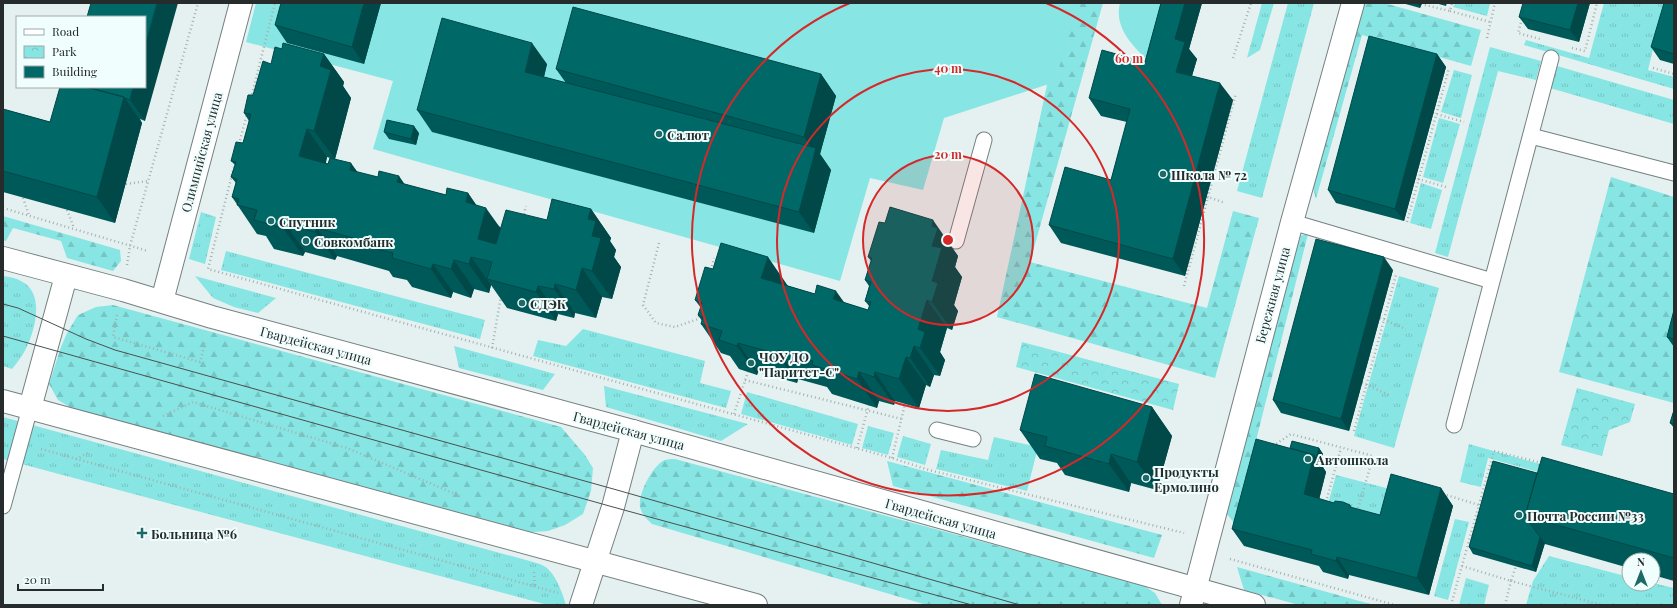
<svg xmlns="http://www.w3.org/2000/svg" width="1677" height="608" font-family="'Playfair Display',serif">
	<defs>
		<pattern id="grass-tufts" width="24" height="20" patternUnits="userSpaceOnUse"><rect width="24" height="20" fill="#87e5e3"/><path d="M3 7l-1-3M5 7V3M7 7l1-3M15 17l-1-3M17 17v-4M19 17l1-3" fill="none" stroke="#74c5c3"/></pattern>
		<pattern id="forest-firs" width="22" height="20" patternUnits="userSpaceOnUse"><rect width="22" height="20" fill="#87e5e3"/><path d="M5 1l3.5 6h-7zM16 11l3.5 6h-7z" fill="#74c5c3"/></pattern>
		<pattern id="park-crowns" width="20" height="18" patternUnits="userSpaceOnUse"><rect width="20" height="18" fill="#87e5e3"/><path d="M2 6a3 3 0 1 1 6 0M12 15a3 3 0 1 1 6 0" fill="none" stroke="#74c5c3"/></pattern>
	</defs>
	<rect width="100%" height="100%" fill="#e4f1f0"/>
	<path fill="url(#grass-tufts)" d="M1262,3H1274L1260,50L1247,58Z
		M1288,3H1314L1262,198L1237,191Z
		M1455,3H1490L1487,16L1453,7Z
		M1604,3H1664L1648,70L1674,77V89L1524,45L1526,40L1589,58Z
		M1490,47L1541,61L1536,80L1498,71L1448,257L1435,253Z
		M1557,66L1674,100V124L1550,88Z
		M1454,70L1472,75L1461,118L1441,112Z
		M1439,118L1460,124L1443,183L1423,177Z
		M1421,183L1442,190L1431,229L1410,223Z
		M201,212L216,217L205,264L189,259Z
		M226,251L485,320L480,339L221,270Z
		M3,276C9,277 16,278 21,281C47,294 34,335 23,354C20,359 16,364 12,369L3,366Z
		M195,276L276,298L258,313L234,307L213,298Z
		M1399,276L1439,288L1394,448L1354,436Z
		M583,329L705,361L700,383L731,391L726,408L533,356L538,340L566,346Z
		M454,346L555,374L543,390L459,368Z
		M604,386L748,424L721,441L606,407Z
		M747,392L858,424L852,445L741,414Z
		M3,417L526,560C532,562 539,563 544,566C555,572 563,594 566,605H548L3,459Z
		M868,426L894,433L888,455L862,448Z
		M903,436L931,444L925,465L897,457Z
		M994,437L1038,447L1027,491L936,469L941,450L988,460Z
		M1469,444L1674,502V510L1488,458L1481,487L1460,482Z
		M1336,475L1394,490L1386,519L1328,504Z
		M1455,519L1469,522L1448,600L1434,596Z
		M1549,556L1629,577V584L1653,583L1674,588V605H1526L1533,581Z
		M1466,578L1489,585L1484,605H1459Z"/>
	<path fill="url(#forest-firs)" d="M968,3H1103L1030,262L1207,308L1233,211L1259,218L1215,378L997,317L1047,85Z
		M1361,3H1384L1481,30L1471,66L1362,35L1316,199L1313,188Z
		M1611,177L1674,197V403L1559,372Z
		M3,216L120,250L121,261L113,271L67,258L61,241L13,228L6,241L3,240Z
		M1308,234L1235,524L1223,509L1299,236Z
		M113,305L561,427L585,455L593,468L591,491L583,514L565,525L548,531L520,533L80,413L58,400L49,384L61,347L67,333L78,315L96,307Z
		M675,459L1143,585L1155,593L1162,605H927L652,524C647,519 642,515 640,507C638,494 652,467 663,461C666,459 672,459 675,459Z
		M887,461L1162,535L1154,558L893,486Z
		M1237,567L1374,605H1299L1244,590Z"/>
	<path fill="url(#park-crowns)" d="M1022,342L1179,384L1173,410L1016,367Z
		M1577,388L1635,404L1630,422L1609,430L1602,456L1561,445Z"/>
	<path fill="#87e5e3" d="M256,3H1078L1055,82L944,118L923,190L870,178L840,281L373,149L393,81L246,42Z
		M1120,3H1171L1154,66C1136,50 1113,29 1120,3Z"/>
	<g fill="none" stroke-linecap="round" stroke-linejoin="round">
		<g stroke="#758180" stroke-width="17">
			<path id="service" d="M1531,136L1674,173
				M1292,222L1492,281
				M956,241L984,140
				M1454,425L1551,58
				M937,430L973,439
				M3,506L30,408"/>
		</g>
		<g stroke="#758180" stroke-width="24">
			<path id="minor" d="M162,301L241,3
				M3,401L756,605
				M30,408L66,276
				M581,605L613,507L633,431
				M1191,605L1292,222L1353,3"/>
		</g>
		<g stroke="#758180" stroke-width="24">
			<path id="tertiary" d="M3,258L123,290L212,317L633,431L1254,605"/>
		</g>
		<path stroke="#a5b0af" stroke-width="2.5" stroke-dasharray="1 3" stroke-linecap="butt" d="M1421,4L1450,11L1452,3
			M1450,11L1490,22
			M1522,19L1518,33L1540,39
			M1487,38L1495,3
			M1572,48L1585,51L1597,3
			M1233,58L1251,3
			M1653,68L1674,74
			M251,98L275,3
			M1433,113L1464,122
			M239,144L247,114
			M235,163L208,269L892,458L929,470L1184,533
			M1418,179L1446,187
			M126,184L148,181
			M23,198L29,215
			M1207,198L1208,197L1225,203
			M3,208L148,251
			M67,210L74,228
			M523,218L526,206
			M1407,222L1449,68
			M659,243L643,305L656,323L675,327L698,319L700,314
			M127,265L130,246L198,3
			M711,270L714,258
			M1184,286L1236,93
			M117,315L113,337L200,362L205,343
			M1380,318L1406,329
			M492,348L501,296
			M745,380L902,419
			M1362,383L1389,395
			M734,414L748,372
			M163,416L193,402L347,448L460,496
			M1354,431L1396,275
			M1273,446L1291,434L1373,456
			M857,448L869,405
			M41,449L558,593
			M892,458L905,404
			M76,459L90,452
			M1443,494L1479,505
			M1326,502L1341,448
			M1357,512L1371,464
			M1230,559L1395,605
			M1462,566L1511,581L1516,566
			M534,572L535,587
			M1451,605L1494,451L1542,463
			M1505,605L1511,581L1602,605"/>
		<use href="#service" stroke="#fff" stroke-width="15"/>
		<use href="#minor" stroke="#fff" stroke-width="22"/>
		<use href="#tertiary" stroke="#fff" stroke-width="22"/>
		<path stroke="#4a5050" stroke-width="1" d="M3,304L18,308L86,339L115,350L617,490L1020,605
			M3,336L613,507L972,605"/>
	</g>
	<path fill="#005959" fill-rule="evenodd" d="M381,3L364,64L287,43L275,25Z
		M1161,3H1202L1189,49L1197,59L1192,76L1233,100L1185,276L1061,243L1049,225L1111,180L1127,122L1101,116L1089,98L1145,62Z
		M1402,3H1422L1420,8Z
		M1435,3H1447L1446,6Z
		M1590,3L1579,42L1528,29L1519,17Z
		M1674,3V64L1660,60L1651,47Z
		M282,49L324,54L344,82L343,86L351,98L335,159L357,172L446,195L468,193L476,205L501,228L547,220L591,209L611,238L610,241L616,250L614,257L621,267L612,299L602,297L596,318L575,313L574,318L558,314L556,321L507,308L491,285L489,293L474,289L471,298L453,292L451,298L412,287L407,280L393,277L389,271L337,256L335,260L305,252L303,256L274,249L266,236L257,234L232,197L236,183L231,177L235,165L231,161L243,143L249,121L244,113L271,64ZM327,157L330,158L328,164L326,163Z
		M1437,54L1446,67L1404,221L1336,203L1328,190Z
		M547,64L544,77L566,83L556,69L821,74L836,96L820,154L831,170L814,233L432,132L417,110Z
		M145,87V121L140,119L142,123L115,223L3,192V109L50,122Z
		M384,132L419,133L416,145L389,139Z
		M953,249L958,256L955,267L962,277L954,305L958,311L952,330L947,328L940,352L945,360L940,376L934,375L930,387L926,385L919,408L895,401L894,405L879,401L877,408L832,394L827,387L798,379L797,383L758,372L757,375L739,369L730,356L721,353L701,324L702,321L698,315L701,308L695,300L713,269L788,286L868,310L869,306L865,301L869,286L865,280L871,261L868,257Z
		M1393,270L1349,431L1281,413L1273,400Z
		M1674,310V347L1667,337Z
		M1152,407L1172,436L1157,490L1131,483L1129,492L1065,475L1057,463L1040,459L1020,430Z
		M1674,410V428L1670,423Z
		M1290,448H1319L1323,454L1321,464L1326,472L1319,499L1334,503L1350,505L1352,508L1380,515L1441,488L1453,506L1429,595L1349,575L1348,579L1323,572L1319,566L1244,546L1232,529Z
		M1537,473L1674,494V581L1653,575V560H1629V568L1545,544V543L1536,572L1473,554L1469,547Z"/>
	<path fill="#004948" d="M157,3H178L145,121L130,100L133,87H145V46Z
		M364,3H381L364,64L352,47Z
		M1185,3H1202L1189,49L1197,59L1188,89L1176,72L1175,39Z
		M1417,3H1422L1420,8Z
		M1578,3H1590L1579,42L1570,30Z
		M532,43L547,64L540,93L525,72Z
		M324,54L344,82L343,86L351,98L335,159L314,131L320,66Z
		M1437,54L1446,67L1404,221L1395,209Z
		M821,74L836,96L820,154L831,170L814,233L799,212L815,153L804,137Z
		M1220,83L1233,100L1185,276L1173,259Z
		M124,97L142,123L115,223L97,197Z
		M414,126L419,133L416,145L411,139Z
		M307,129L327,157L319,185L299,156Z
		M351,163L372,192L350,170Z
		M399,176L419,205L397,182Z
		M468,193L484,216L486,208L506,236L498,268L478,239L466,202Z
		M591,209L611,238L610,241L616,250L614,257L621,267L612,299L592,271L588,219Z
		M933,220L958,256L955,267L962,277L954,305L958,311L952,330L932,302V226Z
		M285,223L305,252L303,256L283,228Z
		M317,228L337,256L335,260L315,232Z
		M471,257L491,285L489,293L469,264Z
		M768,257L788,286L781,307L761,278Z
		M1384,257L1393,270L1349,431L1341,419Z
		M454,260L474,289L471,298L451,269Z
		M433,264L453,292L451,298L431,269Z
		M582,268L602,297L596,318L576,290Z
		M555,284L575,313L574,318L554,289Z
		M538,286L558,314L556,321L536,292Z
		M836,291L856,319L833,299Z
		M927,300L947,328L940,352L945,360L940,376L920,348L918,329Z
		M738,343L758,372L757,375L737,346Z
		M914,346L934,375L930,387L910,358Z
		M778,350L798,379L797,383L777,354Z
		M906,357L926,385L919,408L899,379Z
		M859,372L879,401L877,408L857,379Z
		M875,372L895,401L894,405L874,377Z
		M1152,407L1172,436L1157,490L1137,462Z
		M1319,448L1323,454L1321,464L1326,472L1316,512L1304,494L1314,455Z
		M1111,454L1131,483L1129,492L1109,464Z
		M1441,488L1453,506L1429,595L1417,578Z
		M1540,537L1545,543L1536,572L1532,566Z
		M1337,557L1349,575L1348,579L1336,561Z"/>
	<path fill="#006867" stroke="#004948" d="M91,3H157L145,46V17H87Z
		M281,3H364L352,47L275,25Z
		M1161,3H1185L1175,39L1185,42L1176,72L1220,83L1173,259L1049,225L1065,167L1111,180L1130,109L1089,98L1102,50L1145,62Z
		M1523,3H1578L1570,30L1519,17Z
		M1664,3H1674V54L1651,47Z
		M573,7L821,74L804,137L556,69Z
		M442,18L532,43L525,72L816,148L799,212L417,110Z
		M1369,36L1437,54L1395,209L1328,190Z
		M283,43L324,54L320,66L331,70L314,131L307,129L299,156L328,164L330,158L351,163L350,170L378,177L379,171L399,176L397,182L446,195L447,188L468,193L466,202L486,208L478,239L496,244L506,210L547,220L552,199L591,209L588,219L596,221L592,236L601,238L592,271L582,268L576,290L555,284L554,289L538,286L536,292L487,279L492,262L471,257L469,264L454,260L451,269L433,264L431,269L392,258L393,253L373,248L375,244L317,228L315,232L285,223L283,228L254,220L257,210L237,205L239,199L232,197L237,179L231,177L236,162L231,161L236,142L243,143L251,114L244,113L248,95H253L263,61L271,64L275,47L282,49Z
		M60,87H86L124,97L97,197L3,171V109L50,122Z
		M86,87H133L130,100L125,98L124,97Z
		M387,120L414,126L411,139L384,132Z
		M890,207L933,220L932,226L938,228L932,246L942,248L932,281L938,283L932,302L927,300L918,329L925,332L920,348L914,346L910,358L906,357L899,379L875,372L874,377L859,372L857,379L812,365L813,361L778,350L777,354L738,343L737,346L719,340L722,331L701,324L703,317L698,315L702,303L695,300L705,267L713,269L721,243L768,257L761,278L815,294L817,285L836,291L833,299L868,310L871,302L865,301L871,282L865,280L872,258L868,257L879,222L885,223Z
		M1316,239L1384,257L1341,419L1273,400Z
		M1674,310V339L1667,337Z
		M1035,374L1152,407L1137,462L1111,454L1109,464L1045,446L1047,437L1020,430Z
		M1674,410V424L1670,423Z
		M1256,439L1314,455L1304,494L1334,503L1335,501L1343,502L1350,505V507L1380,515L1391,474L1441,488L1417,578L1337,557L1336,561L1311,554L1312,550L1232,529Z
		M1292,441L1319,448L1316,458L1314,455L1290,448Z
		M1542,457L1674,494V558L1525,516Z
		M1493,461L1537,473L1525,516L1540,537L1532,566L1469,547Z"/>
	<circle cx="948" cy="240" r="85" fill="#d62828" fill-opacity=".12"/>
	<g fill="none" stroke="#d62828" stroke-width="2">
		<circle cx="948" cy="240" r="85"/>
		<circle cx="948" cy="240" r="171"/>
		<path d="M1046 3A256 256 0 1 1 850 3"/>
	</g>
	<g fill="#1c6968" stroke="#f1fefe" stroke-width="1.5">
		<circle cx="659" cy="134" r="4"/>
		<circle cx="1163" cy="174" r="4"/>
		<circle cx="271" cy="221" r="4"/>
		<circle cx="306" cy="241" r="4"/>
		<circle cx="522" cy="303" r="4"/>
		<circle cx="751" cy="363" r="4"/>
		<circle cx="1308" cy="459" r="4"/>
		<circle cx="1146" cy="478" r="4"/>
		<circle cx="1519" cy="515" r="4"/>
		<path d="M140 527h4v4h4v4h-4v4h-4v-4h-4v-4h4z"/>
	</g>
	<g text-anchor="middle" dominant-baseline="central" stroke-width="4" stroke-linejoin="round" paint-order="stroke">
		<g font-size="13" font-weight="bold" fill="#262b2b" stroke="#f1fefe" text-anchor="start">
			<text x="667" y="134">Салют</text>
			<text x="1171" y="174">Школа № 72</text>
			<text x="279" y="221">Спутник</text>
			<text x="314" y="241">Совкомбанк</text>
			<text x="530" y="303">СДЭК</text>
			<text x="759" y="356">ЧОУ ДО<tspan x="759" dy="15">"Паритет-С"</tspan></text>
			<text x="1316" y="459">Автошкола</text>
			<text x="1154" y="471">Продукты<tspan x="1154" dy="15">Ермолино</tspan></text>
			<text x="1527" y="515">Почта России №33</text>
			<text x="151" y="533">Больница №6</text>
		</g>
		<g font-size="13" fill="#262b2b" stroke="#f1fefe">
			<text transform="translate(201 152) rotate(-75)">Олимпийская улица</text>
			<text transform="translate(1272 295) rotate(-75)">Бережная улица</text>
			<text transform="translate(316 345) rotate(15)">Гвардейская улица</text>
			<text transform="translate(629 430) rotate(15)">Гвардейская улица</text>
			<text transform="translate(941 518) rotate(16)">Гвардейская улица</text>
		</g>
	</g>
	<circle cx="948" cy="240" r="6" fill="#d62828" stroke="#f1fefe" stroke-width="2"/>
	<g font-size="12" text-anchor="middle" font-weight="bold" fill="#d62828" stroke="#f1fefe" stroke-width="4" stroke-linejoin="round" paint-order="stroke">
		<text x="1129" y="63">60 m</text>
		<text x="948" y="73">40 m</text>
		<text x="948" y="159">20 m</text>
	</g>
	<rect width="1677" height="608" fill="none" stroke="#262b2b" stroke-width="8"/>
	<rect x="16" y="16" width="130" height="72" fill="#f1fefe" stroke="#a0aaaa"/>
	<rect x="24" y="29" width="20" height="6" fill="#ffffff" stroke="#a0aaaa"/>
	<text x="52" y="36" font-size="12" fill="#262b2b">Road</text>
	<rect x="24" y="46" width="20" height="12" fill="url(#park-crowns)" stroke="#a0aaaa"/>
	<text x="52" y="56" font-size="12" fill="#262b2b">Park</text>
	<rect x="24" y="66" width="20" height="12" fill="#006867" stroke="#a0aaaa"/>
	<text x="52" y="76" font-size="12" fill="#262b2b">Building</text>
	<g transform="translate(1641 572)"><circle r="19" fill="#f1fefe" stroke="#a0aaaa"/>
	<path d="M0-3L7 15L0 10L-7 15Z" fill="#1c6968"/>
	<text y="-6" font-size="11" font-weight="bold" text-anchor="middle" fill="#262b2b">N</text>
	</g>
	<path d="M18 584v6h85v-6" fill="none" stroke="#262b2b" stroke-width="2"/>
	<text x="24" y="584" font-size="12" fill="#262b2b" stroke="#f1fefe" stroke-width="3" paint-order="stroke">20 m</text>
</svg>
